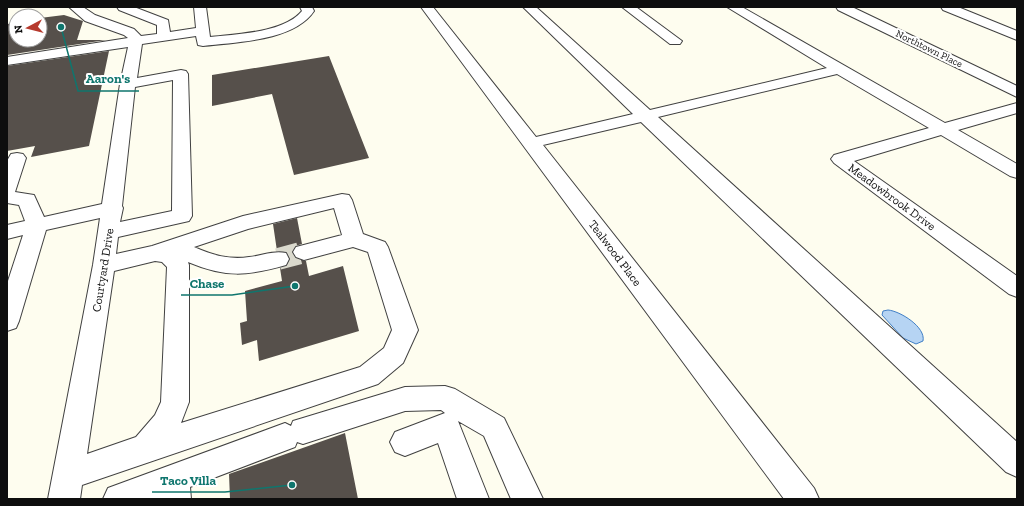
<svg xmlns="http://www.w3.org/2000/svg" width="1024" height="506" font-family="'Zilla Slab',serif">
	<rect width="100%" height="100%" fill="#fefdef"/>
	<path fill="#b6d4f3" stroke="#417fc6" d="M888,310C900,311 926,327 923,341L916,344L903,338L882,315L883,311Z"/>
	<path fill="#56504b" d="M64,15L83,21L77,40H106L7,55V24L16,23V40H40V18Z
		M109,51L89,146L31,157L35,146L7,151V66Z
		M329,56L369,158L294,175L272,94L212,106V75Z
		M297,218L302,244L295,246L292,253L295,258L306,261L309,276L343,266L359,331L259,361L257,340L242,345L240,323L247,321L245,291L282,281L280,268L287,266L290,258L286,252L277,251L273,224Z
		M345,433L358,499H230L229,474Z"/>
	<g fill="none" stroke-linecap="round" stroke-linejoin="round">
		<path stroke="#dad9cd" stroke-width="22" stroke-dasharray="22 11" stroke-linecap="butt" d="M278,259L304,252"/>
		<g stroke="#414141" stroke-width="2">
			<path id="minor" d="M69,7H83L95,15L134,29L141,36L157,34V25L119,10L117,7H134L168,20L170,32L196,28L194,7H206L210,37C236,34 284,33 302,11L300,7H312L314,11C294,41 237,42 203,46L198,45L196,36L142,44L137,78L181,70L186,71L188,74L192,216L189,221L118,237L116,254L152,246L243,216L342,194L349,195L352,200L363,234L385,242L388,247L418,330L403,363L378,384L82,485L80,499H48L93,265L100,218L46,230L19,321L16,328L7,331V284L23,235L7,239V225L25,221L19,205L7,203V161L11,154L17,153L23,154L26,158L15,192L34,195L44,217L102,204L120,84L128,47L7,65V57L128,38L124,35L85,21ZM173,80L172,211L120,222L123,208L122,206L135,87ZM334,208L342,235L296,247L293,252L296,257L304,260L353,247L368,252L392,330L384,348L360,367L181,423L189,402V265L188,262C226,278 247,276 286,265L289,259L286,253C273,250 262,256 249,257C229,260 212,255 194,247L248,229ZM155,261L162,262L167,267L161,402L155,415L136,437L87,454L114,271Z
				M421,7H433L536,137L633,114L523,7H536L650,110L827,68L727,7H742L945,123L1017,103V113L958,130L1017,164V178L1010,176L941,135L854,161L1017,276V297L1009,294L834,163L831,159L834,155L929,128L837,74L658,117L1017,442V477L1006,472L641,122L543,145L814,488L819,499H784Z
				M622,7H636L682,41L680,44H670Z
				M836,7H852L1017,86V97L838,10Z
				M941,7H958L1017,31V40L943,10Z
				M445,386L455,389L504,418L543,499H511L484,436L458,421L489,499H457L438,443L405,456L395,452L390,442L395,432L445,413L441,410L405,411L303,444L297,442L295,447L190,487L191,499H103L108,488L285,423L291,426L293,421L303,418L405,387Z"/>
		</g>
		<use href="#minor" fill="#fff" fill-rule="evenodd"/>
	</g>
	<g text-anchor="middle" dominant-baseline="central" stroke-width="4" stroke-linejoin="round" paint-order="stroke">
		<g font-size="10" fill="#0e0e0e" stroke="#fff">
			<text transform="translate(929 49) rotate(26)">Northtown Place</text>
		</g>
		<g font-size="12" fill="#0e0e0e" stroke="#fff">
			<text transform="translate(892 197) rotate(36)">Meadowbrook Drive</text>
			<text transform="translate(615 253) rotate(53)">Tealwood Place</text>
			<text transform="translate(103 270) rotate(-81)">Courtyard Drive</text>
		</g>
	</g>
	<path fill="none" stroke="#0f766e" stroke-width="1.5" d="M61 27L78 91H139M295 286L232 295H181M292 485L225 492H152"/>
	<g fill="#0f766e" stroke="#fff" stroke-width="1.5">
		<circle cx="61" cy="27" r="4"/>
		<circle cx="295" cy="286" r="4"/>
		<circle cx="292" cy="485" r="4"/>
	</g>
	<g font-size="13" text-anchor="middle" font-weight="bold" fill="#0f766e" stroke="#fff" stroke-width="4" stroke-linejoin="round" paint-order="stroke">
		<text x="108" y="83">Aaron's</text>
		<text x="207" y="288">Chase</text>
		<text x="188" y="485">Taco Villa</text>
	</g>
	<rect width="1024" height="506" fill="none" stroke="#0e0e0e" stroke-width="16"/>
	<g transform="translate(28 28) rotate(263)"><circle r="19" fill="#ffffff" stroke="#9f9f9f"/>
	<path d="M0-3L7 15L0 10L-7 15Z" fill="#b6392d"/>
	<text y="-6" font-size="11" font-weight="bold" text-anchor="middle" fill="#0e0e0e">N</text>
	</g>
</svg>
